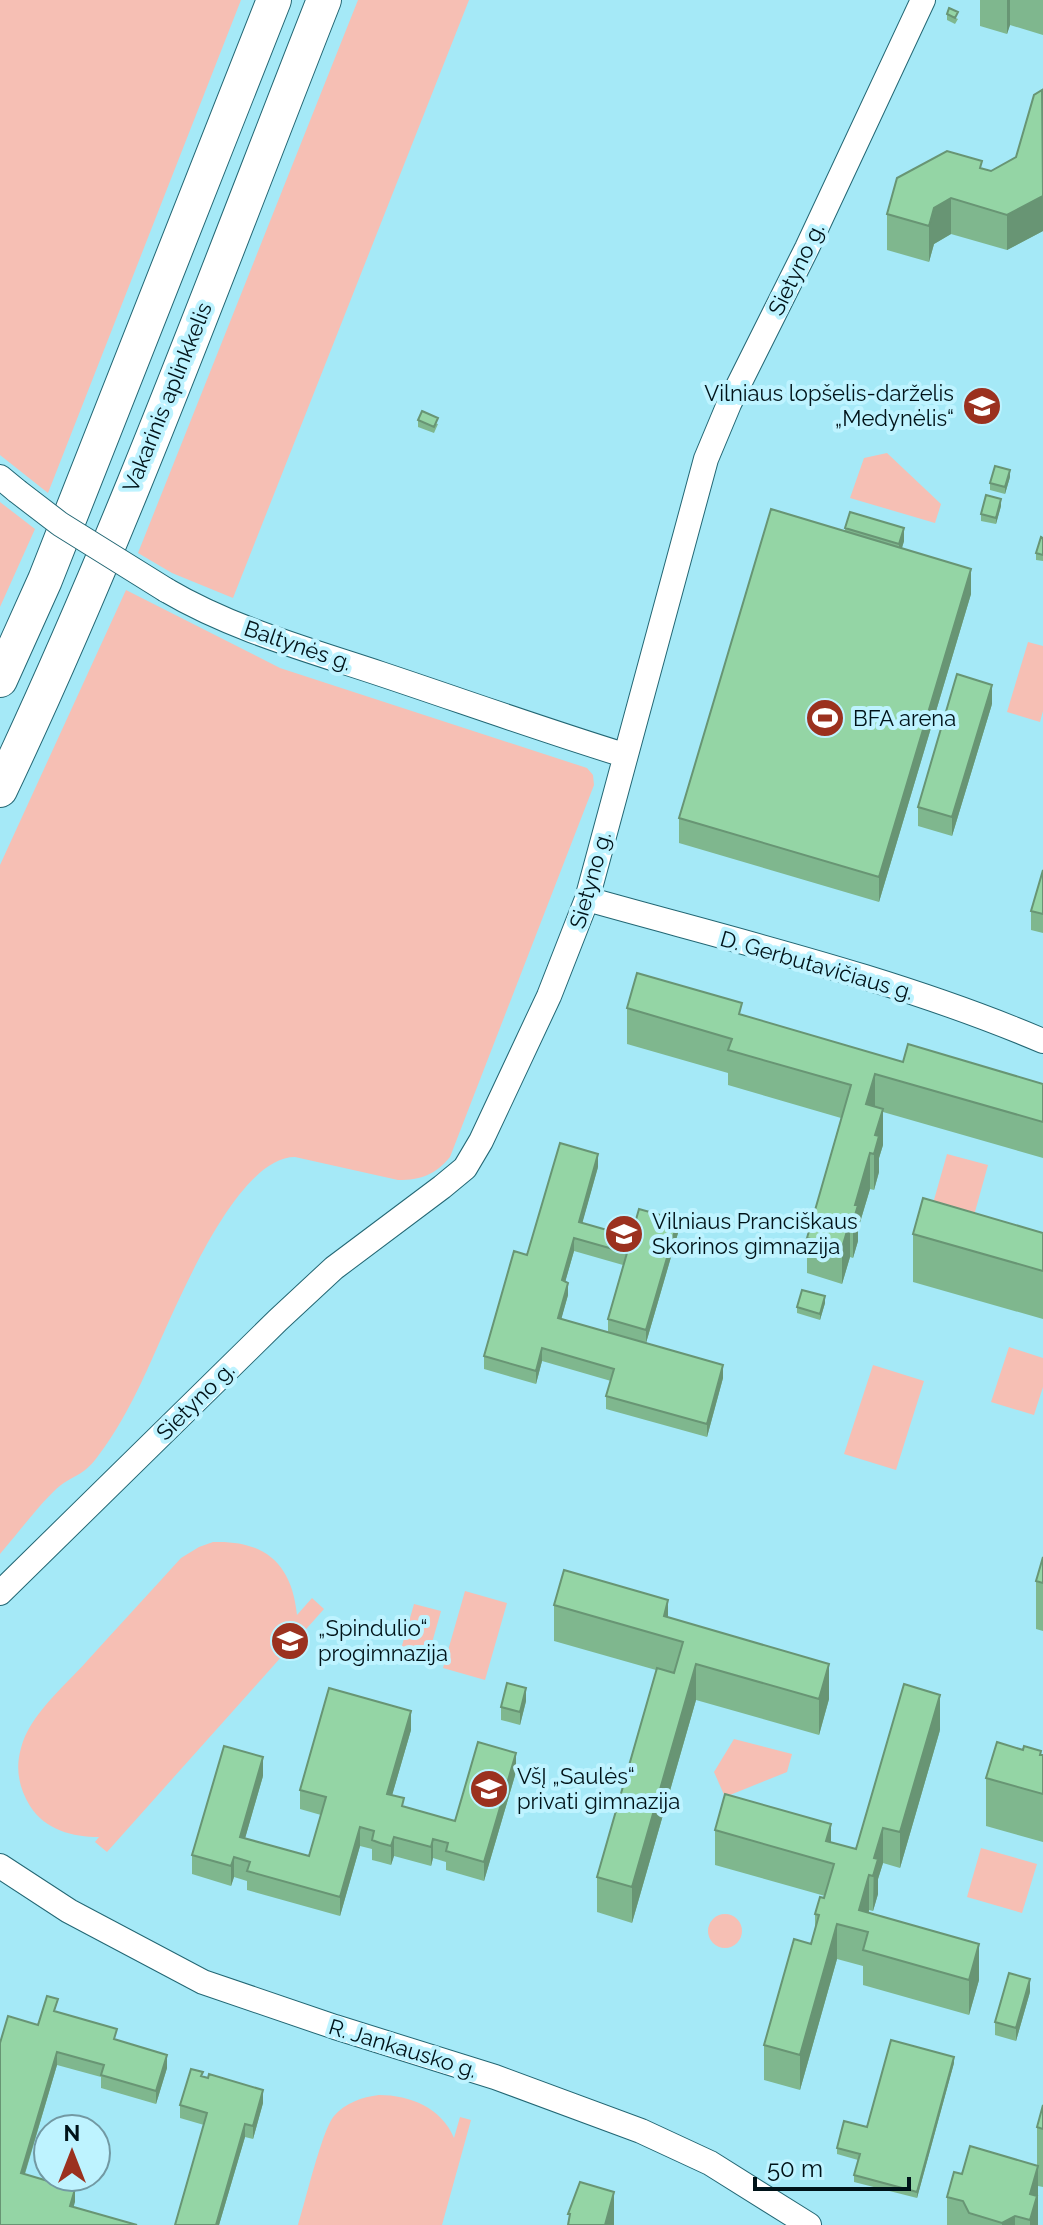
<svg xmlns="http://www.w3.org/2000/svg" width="1043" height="2225" font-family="Raleway,sans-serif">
	<rect width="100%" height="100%" fill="#a5e9f7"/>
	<path fill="#f6bfb4" d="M0,0H241L48,493L0,455Z
		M358,0H469L233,598L172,573L138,553Z
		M887,453L941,504L935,523L850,498L864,458Z
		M0,502L35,529L0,607Z
		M126,590L280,668L587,768L593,775L594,785L450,1157C435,1175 421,1180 398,1180L295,1157C231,1157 167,1330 142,1381C130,1406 115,1434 98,1456C85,1474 77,1474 61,1485C44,1498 15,1537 0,1554V865Z
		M1028,642L1043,646V711L1040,722L1007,712Z
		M947,1154L988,1165L973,1219L932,1207Z
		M1009,1347L1043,1358V1387L1034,1415L991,1402Z
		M873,1365L924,1381L896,1470L844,1454Z
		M213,1542C265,1540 292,1564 297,1615L312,1598L324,1609L107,1852L95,1842L99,1837C73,1837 45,1830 30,1806C19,1788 15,1769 21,1748C30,1714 64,1687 87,1661C118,1627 150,1592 181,1558L199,1547Z
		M465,1591L507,1603L485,1680L443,1668Z
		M414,1604L441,1611L426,1664L399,1656Z
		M734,1739L792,1754L787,1772L725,1797L714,1772Z
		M981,1848L1037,1864L1022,1913L967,1897Z
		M708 1931a17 17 0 1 1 34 0a17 17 0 1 1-34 0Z
		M379,2095C410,2095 442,2108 454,2138L460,2117L471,2120L442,2225H298C305,2203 322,2130 334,2116C345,2103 362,2097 379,2095Z"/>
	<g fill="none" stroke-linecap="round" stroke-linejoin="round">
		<g stroke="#236774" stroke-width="26">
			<path id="minor" d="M0,477L17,491
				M166,590C232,629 309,650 381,674C462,701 543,730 624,755
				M587,899C740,942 897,979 1043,1041
				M0,1593L278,1320L334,1268L442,1187L465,1168L481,1141L549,996L587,899L706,459L729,404L807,248L923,0
				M0,1866L69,1911L203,1982L335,2027L495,2077L641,2131L710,2163L809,2225"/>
		</g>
		<g stroke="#236774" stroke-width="36">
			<path id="highway" d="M0,680L45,580L274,0
				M0,790C122,533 220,264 324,0"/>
		</g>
		<use href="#minor" stroke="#fff" stroke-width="24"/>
		<use href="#highway" stroke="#fff" stroke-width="34"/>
		<g stroke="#236774" stroke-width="26" stroke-linecap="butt">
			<path id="minor-bridge" d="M17,491L60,524L166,590"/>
		</g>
		<use href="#minor-bridge" stroke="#fff" stroke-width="24"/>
	</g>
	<path fill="#7fb78e" d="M980,0H1043V35L1010,25L1007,34L980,26Z
		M947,14L958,19L955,24L947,20Z
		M1043,90V231L1007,250L951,234L934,244L929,262L887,250V214L982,169L991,171L1016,157Z
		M418,420L438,424L434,433L418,427Z
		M1010,477L1005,494L990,490V483Z
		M1001,506L996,524L981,521V514Z
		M845,528L904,541L902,548L971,594L879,902L679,843V818L845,531Z
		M1043,538V561L1036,560V553Z
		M992,704L952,836L918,826V807Z
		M1043,870V933L1031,930V911Z
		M627,1008L742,1015L903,1062L1043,1084V1158L883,1112V1145L879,1158V1172L874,1190L870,1189L858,1229V1241L853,1258L850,1257L842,1284L807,1273V1238L841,1118L728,1085V1073L627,1044Z
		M598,1167L582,1223L621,1234L633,1230L678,1233L646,1343L608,1332V1319L623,1265L574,1251L565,1282L568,1295L561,1319L723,1378L707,1437L606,1409V1396L611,1381L542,1361L536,1384L484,1369V1356L527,1255Z
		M1043,1233V1319L913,1282V1234Z
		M825,1303L820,1320L797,1313V1307Z
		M1043,1557V1631L1036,1629V1581Z
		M554,1605L668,1618L829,1699L819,1735L696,1700L632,1923L597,1912V1877L656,1670L554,1641Z
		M526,1701L520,1725L501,1720V1707Z
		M411,1730L392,1795L404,1807L455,1821L516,1772L484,1881L446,1870V1862L433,1858L431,1866L394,1856L391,1865L380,1862L372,1860V1849L360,1846L340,1916L247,1890V1881L234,1877L231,1886L192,1874V1855L263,1776L245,1838L309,1856L321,1815L300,1809V1790Z
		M940,1730L900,1868L883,1863L878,1879V1894L873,1911L869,1910V1912L979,1980L969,2015L863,1985V1966L837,1959L800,2090L764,2080V2045L811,1944L815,1928V1914L825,1896L715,1865V1830L831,1842L856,1849Z
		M1023,1750L1043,1755V1842L986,1826V1778Z
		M1030,1992L1016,2041L995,2035V2022Z
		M58,2012L117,2040L167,2068L156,2104L101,2088V2077L57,2065L25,2174L75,2202L0,2225L38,2025Z
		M954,2063L917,2198L854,2182V2175L858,2160L837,2154V2148L867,2127Z
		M203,2077L263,2103L253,2139L245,2137L219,2225H175L204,2125L180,2118V2105Z
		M1043,2105V2187L1038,2186V2225H947V2197L962,2174L1037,2165V2127Z"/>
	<path fill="#689574" d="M1007,0H1010V25L1007,34Z
		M1043,196V231L1007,250V215Z
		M951,198V234L934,244L929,262V226L934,208Z
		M1010,470V477L1005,494V487Z
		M1001,499V506L996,524V518Z
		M904,528V541L899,557V544Z
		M971,569V594L879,902V877Z
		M992,685V704L952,836V817Z
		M875,1074V1109L866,1104Z
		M883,1109V1145L879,1158V1172L874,1190V1154L875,1135Z
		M870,1153V1189L858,1229V1241L853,1258V1222L855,1205Z
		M598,1154V1167L579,1235V1222Z
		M678,1220V1233L646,1343V1330Z
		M850,1221V1257L842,1284V1248Z
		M574,1238V1251L562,1293V1280Z
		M568,1283V1295L558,1331V1318Z
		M825,1296V1303L820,1320V1314Z
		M542,1348V1361L536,1384V1371Z
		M723,1365V1378L707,1437V1424Z
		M668,1600V1635L664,1616Z
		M696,1664V1700L632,1923V1887Z
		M829,1664V1699L819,1735V1699Z
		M526,1688V1701L520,1725V1712Z
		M940,1695V1730L900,1868V1832Z
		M411,1711V1730L387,1813V1794Z
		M516,1753V1772L484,1881V1862Z
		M263,1757V1776L240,1856V1837Z
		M831,1824V1860L826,1841Z
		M360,1827V1846L340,1916V1897Z
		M883,1828V1863L878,1879V1894L873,1911L874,1858Z
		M394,1837V1856L391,1865V1846Z
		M433,1839V1858L431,1866V1847Z
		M234,1857V1877L231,1886V1866Z
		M869,1875V1910L863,1931L859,1910Z
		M837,1924V1959L800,2090V2055Z
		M979,1944V1980L969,2015V1980Z
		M1030,1979V1992L1016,2041V2028Z
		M57,2052V2065L21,2186V2173Z
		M167,2055V2068L156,2104V2091Z
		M954,2057V2063L917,2198V2192Z
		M263,2090V2103L253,2139V2126Z
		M245,2124V2137L219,2225H216Z
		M1038,2166V2225H1030V2194Z
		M75,2189V2202L70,2219V2206Z
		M614,2192V2225H605Z
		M1015,2216V2225H1002V2223Z"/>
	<path fill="#94d5a5" stroke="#689574" stroke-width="2" d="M949,8L958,12L955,18L947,14Z
		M1042,90L1043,196L1007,215L951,198L934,208L929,226L887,214L897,178L947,151L982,161L980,168L991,171L1016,157L1034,95Z
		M422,411L438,418L434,427L418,420Z
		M995,466L1010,470L1005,487L990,483Z
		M986,495L1001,499L996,518L981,514Z
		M771,509L971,569L879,877L679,818Z
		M850,512L904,528L899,544L845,528Z
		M1041,537L1043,538V555L1036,553Z
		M957,674L992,685L952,817L918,807Z
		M1043,870V914L1031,911Z
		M637,973L742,1003L739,1014L903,1062L908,1044L1043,1084V1122L875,1074L866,1104L883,1109L875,1135L879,1136L874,1154L870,1153L855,1205H858L853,1222L850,1221L842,1248L807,1238L851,1085L728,1050L732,1039L627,1008Z
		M560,1143L598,1154L579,1222L621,1234L623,1227L633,1230L639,1209L678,1220L646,1330L608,1319L627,1253L574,1238L562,1280L568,1283L558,1318L723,1365L707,1424L606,1396L614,1369L542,1348L536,1371L484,1356L514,1251L527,1255Z
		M923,1198L1043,1233V1271L913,1234Z
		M802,1290L825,1296L820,1314L797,1307Z
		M1043,1557V1583L1036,1581Z
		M564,1570L668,1600L664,1616L829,1664L819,1699L696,1664L632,1887L597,1877L657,1668L674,1673L683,1642L554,1605Z
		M507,1683L526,1688L520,1712L501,1707Z
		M904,1684L940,1695L900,1832L883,1828L874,1858L878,1859L873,1876L869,1875L859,1910L979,1944L969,1980L863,1950L868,1932L837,1924L800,2055L764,2045L794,1939L811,1944L819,1915L815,1914L820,1897L824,1898L834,1864L715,1830L725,1794L831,1824L826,1841L856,1849Z
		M329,1688L411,1711L387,1794L404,1798L402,1806L455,1821L478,1742L516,1753L484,1862L446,1851L448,1843L433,1839L431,1847L394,1837L391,1846L380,1843L372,1840L374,1831L360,1827L340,1897L247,1871L250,1862L234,1857L231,1866L192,1855L224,1746L263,1757L240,1837L309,1856L326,1797L300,1790Z
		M997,1742L1023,1750L1024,1746L1041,1751L1040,1755H1043V1794L986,1778Z
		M1009,1973L1030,1979L1016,2028L995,2022Z
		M47,1996L58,1999L54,2011L117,2029L114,2039L167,2055L156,2091L101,2075L104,2065L57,2052L21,2173L75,2189L70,2206L137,2225H0V2043L8,2016L38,2025Z
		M891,2040L954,2057L917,2192L854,2175L860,2154L837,2148L844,2121L867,2127Z
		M191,2069L203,2072L201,2076L208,2078L209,2074L263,2090L253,2126L245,2124L216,2225H175L207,2113L180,2105Z
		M1043,2105V2129L1037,2127Z
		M970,2146L1038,2166L1030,2194L1037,2196L1030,2220L1015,2216L1002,2223L969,2213L963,2201L947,2197L954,2172L962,2174Z
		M580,2182L614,2192L605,2225H568L570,2214H568Z"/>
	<defs>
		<g id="school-disc" transform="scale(2)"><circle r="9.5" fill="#9b311f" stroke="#bef3ff"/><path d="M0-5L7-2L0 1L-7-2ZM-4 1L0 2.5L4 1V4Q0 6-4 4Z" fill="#fff"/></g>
		<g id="stadium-disc" transform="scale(2)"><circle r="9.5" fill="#9b311f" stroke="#bef3ff"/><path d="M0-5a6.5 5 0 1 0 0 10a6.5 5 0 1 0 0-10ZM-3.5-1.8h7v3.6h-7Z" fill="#fff"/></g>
	</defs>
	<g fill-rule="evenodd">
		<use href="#school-disc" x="982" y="406"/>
		<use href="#stadium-disc" x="825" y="718"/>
		<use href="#school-disc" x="624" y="1234"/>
		<use href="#school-disc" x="290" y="1641"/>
		<use href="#school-disc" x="489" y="1789"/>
	</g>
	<g text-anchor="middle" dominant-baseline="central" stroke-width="8" stroke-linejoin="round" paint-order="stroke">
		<g font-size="22" fill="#001319" stroke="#bef3ff">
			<text transform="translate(796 269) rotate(-64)">Sietyno g.</text>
			<text transform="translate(167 397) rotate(-68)">Vakarinis aplinkkelis</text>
			<text transform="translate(298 645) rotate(19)">Baltynės g.</text>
			<text transform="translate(590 880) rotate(-74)">Sietyno g.</text>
			<text transform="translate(817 965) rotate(16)">D. Gerbutavičiaus g.</text>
			<text transform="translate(195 1401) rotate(-45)">Sietyno g.</text>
			<text transform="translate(403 2048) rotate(17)">R. Jankausko g.</text>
		</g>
		<g font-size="22" fill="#001319" stroke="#bef3ff" text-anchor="start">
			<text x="954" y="393" text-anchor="end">Vilniaus lopšelis-darželis<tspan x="954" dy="25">„Medynėlis“</tspan></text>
			<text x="853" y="718">BFA arena</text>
			<text x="652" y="1221">Vilniaus Pranciškaus<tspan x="652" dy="25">Skorinos gimnazija</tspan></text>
			<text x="318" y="1628">„Spindulio“<tspan x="318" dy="25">progimnazija</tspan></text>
			<text x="517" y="1776">VšĮ „Saulės“<tspan x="517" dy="25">privati gimnazija</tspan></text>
		</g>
	</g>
	<g transform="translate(72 2153)"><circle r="38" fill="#bef3ff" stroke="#7299a3" stroke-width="2"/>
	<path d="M0-6L14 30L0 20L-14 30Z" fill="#9b311f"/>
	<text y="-12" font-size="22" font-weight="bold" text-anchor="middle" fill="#001319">N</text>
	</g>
	<path d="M755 2177v12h154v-12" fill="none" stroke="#001319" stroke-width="4"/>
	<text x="767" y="2177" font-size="24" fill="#001319" stroke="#bef3ff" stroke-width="6" paint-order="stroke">50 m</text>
</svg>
